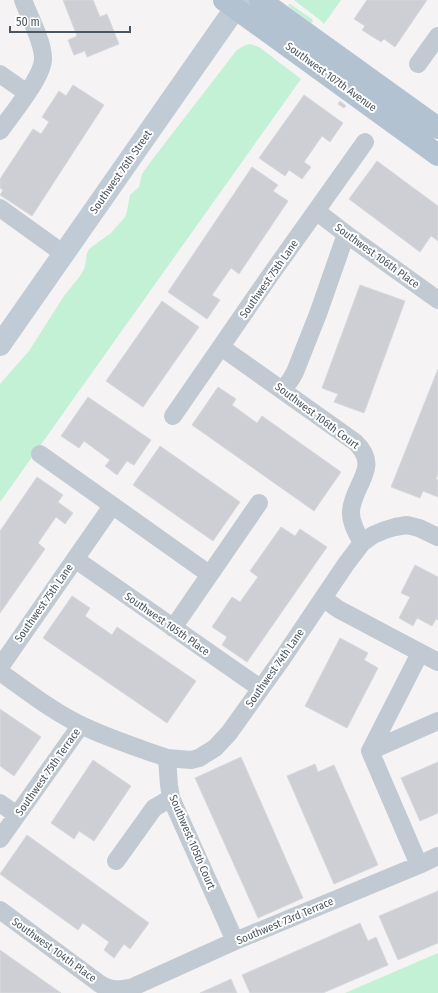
<svg xmlns="http://www.w3.org/2000/svg" width="438" height="993" font-family="'Fira Sans Condensed',sans-serif">
	<rect width="100%" height="100%" fill="#f5f3f3"/>
	<path fill="#c3f1d5" d="M294,0H341L324,24L320,20Z
		M290,4L312,19L313,22L311,23L293,10L288,5Z
		M250,44L259,47L301,79L0,502V384L29,351L64,296L80,276L85,267L87,253L89,249L111,233L125,217L127,211L130,195L139,187L142,174L152,160L236,51C240,48 244,45 250,44Z
		M438,953V993H345Z"/>
	<path fill="#cdcfd5" stroke="#d7d9de" d="M63,0H93L100,17L107,14L119,44L87,57L85,51L74,55L68,40L77,36Z
		M367,0H427L395,47L384,39L381,42L362,30L365,26L354,19Z
		M73,85L104,105L32,216L0,195L3,190L0,188V179L33,129L41,134L49,122L42,117L59,91L66,96Z
		M304,95L343,123L330,142L322,136L304,162L311,167L302,179L289,170L285,176L259,158Z
		M340,101L346,106L344,108L338,104Z
		M377,161L438,206V241L431,236L420,252L349,199Z
		M252,167L278,185L273,191L288,201L239,274L231,268L212,295L220,300L207,319L168,292Z
		M360,285L405,301L364,413L334,402L338,394L322,388Z
		M162,301L199,327L143,407L106,381Z
		M438,369V474L436,479L438,480V497L423,491L420,498L391,487Z
		M218,387L236,399L232,405L257,423L262,416L341,472L314,511L192,425Z
		M88,397L151,440L134,465L127,461L117,475L105,466L110,460L84,441L79,448L61,436Z
		M160,446L240,502L213,541L133,485Z
		M37,477L63,495L58,502L73,513L65,524L56,517L38,543L45,549L0,613V531Z
		M281,527L295,536L300,529L327,547L247,662L222,645L227,637L212,627L232,597L240,602L258,577L250,571Z
		M415,565L438,577V620L436,619L432,626L417,618L413,626L399,618L410,597L401,593Z
		M72,596L90,608L85,616L112,635L117,627L196,681L167,723L43,638Z
		M340,638L368,653L364,660L378,668L347,728L305,706Z
		M0,709L41,737L14,776L0,766Z
		M241,757L303,898L258,918L195,778Z
		M93,760L131,786L94,841L79,831L74,839L51,823Z
		M438,762V813L420,821L401,778Z
		M315,764L318,772L334,765L378,865L334,884L287,776Z
		M27,835L149,923L130,949L124,944L114,958L104,950L109,942L83,923L78,930L0,874Z
		M438,891V943L398,960L379,916Z
		M360,923L368,941L376,937L388,965L323,993H250L242,975Z
		M0,950L61,993H0Z
		M231,979L237,993H200Z"/>
	<g fill="none" stroke-linecap="round" stroke-linejoin="round">
		<path stroke="#c1cad2" stroke-width="18" d="M418,64L438,36
			M0,74L27,93
			M0,131C11,115 44,76 43,58C43,42 29,16 23,0
			M0,208L64,254
			M316,211L346,234L438,300
			M221,347L355,442C382,467 353,484 351,511C350,522 357,533 362,543
			M283,390L291,379L295,372L318,314L346,234
			M173,416L269,277L316,211L365,142
			M40,454L209,574
			M75,559L260,688
			M323,598L338,609L438,662
			M173,628L259,503
			M0,667L112,506
			M0,672C27,691 53,712 83,726C110,739 139,748 167,758L169,785L171,798L235,941
			M370,751L420,653
			M167,758L191,760L199,758L215,748L229,733L282,659L346,564L362,543L373,535L385,530L395,527L407,525L419,528L438,537
			M0,803L17,815
			M0,839L81,725
			M116,861L154,808L171,798
			M419,865L370,751L438,721
			M0,910L100,984C112,991 120,990 133,987L235,941L419,865L438,856"/>
		<path stroke="#c1cbd6" stroke-width="22" d="M0,345L241,0"/>
		<path stroke="#b3c2d1" stroke-width="22" d="M224,0L438,155
			M260,0L438,128"/>
	</g>
	<g text-anchor="middle" dominant-baseline="central" stroke-width="4" stroke-linejoin="round" paint-order="stroke">
		<g font-size="11" fill="#4a5661" stroke="#fff">
			<text transform="translate(331 77) rotate(36)">Southwest 107th Avenue</text>
			<text transform="translate(121 172) rotate(-55)">Southwest 76th Street</text>
			<text transform="translate(377 256) rotate(36)">Southwest 106th Place</text>
			<text transform="translate(269 279) rotate(-55)">Southwest 75th Lane</text>
			<text transform="translate(317 416) rotate(37)">Southwest 106th Court</text>
			<text transform="translate(44 603) rotate(-55)">Southwest 75th Lane</text>
			<text transform="translate(167 624) rotate(35)">Southwest 105th Place</text>
			<text transform="translate(275 668) rotate(-55)">Southwest 74th Lane</text>
			<text transform="translate(48 772) rotate(-55)">Southwest 75th Terrace</text>
			<text transform="translate(192 842) rotate(67)">Southwest 105th Court</text>
			<text transform="translate(285 921) rotate(-23)">Southwest 73rd Terrace</text>
			<text transform="translate(54 950) rotate(36)">Southwest 104th Place</text>
		</g>
	</g>
	<path d="M10 26v6h120v-6" fill="none" stroke="#4a5661" stroke-width="2"/>
	<text x="16" y="26" font-size="12" fill="#4a5661" stroke="#ffffff" stroke-width="3" paint-order="stroke">50 m</text>
</svg>
